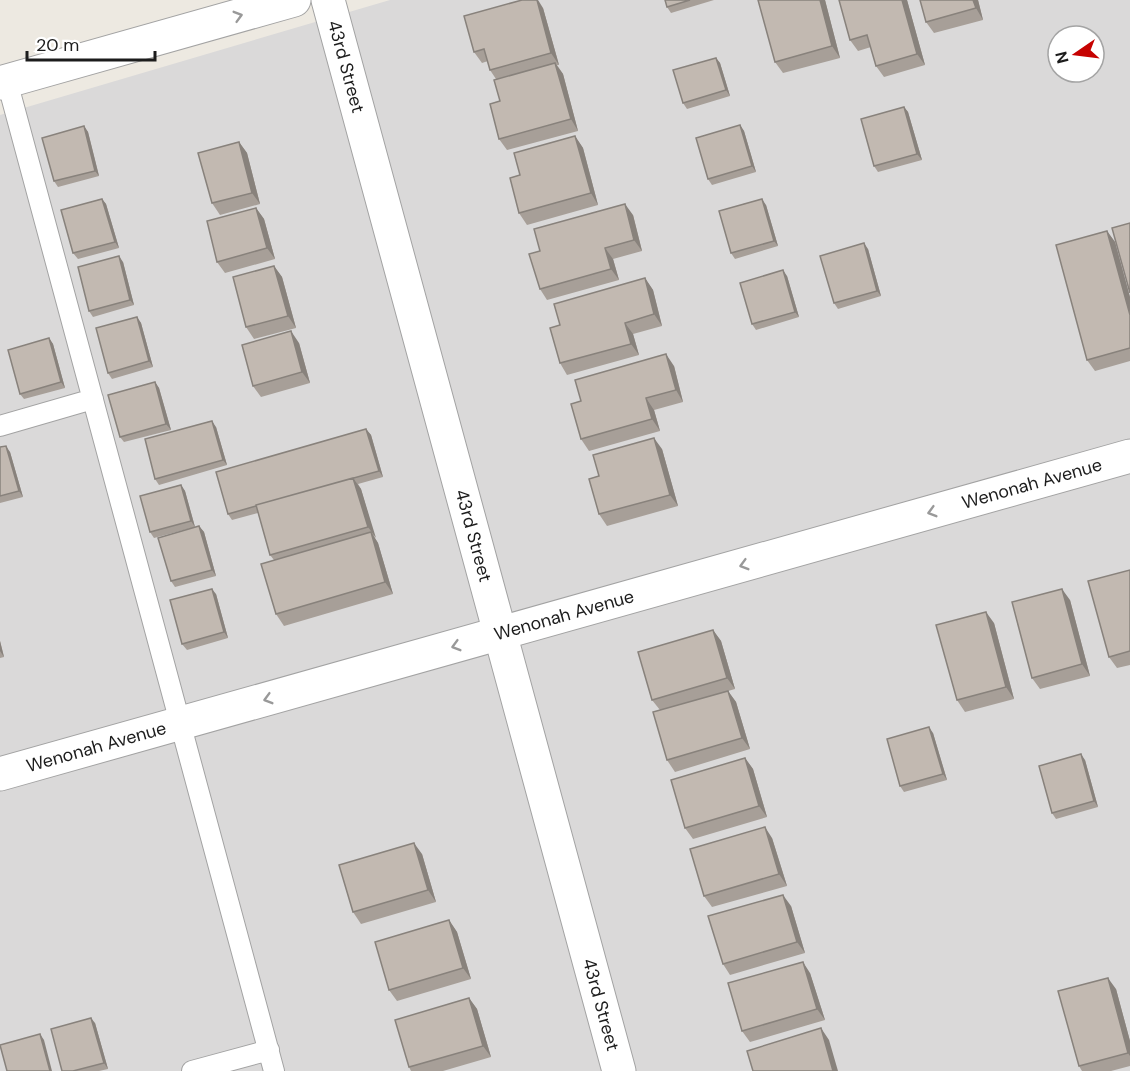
<svg xmlns="http://www.w3.org/2000/svg" width="1130" height="1071" font-family="'DM Sans',sans-serif">
	<rect width="100%" height="100%" fill="#ede9e1"/>
	<path fill="#dad9d9" fill-rule="evenodd" d="M390,0H1130V1071H0V115ZM1058,36H1094V72H1058Z"/>
	<g fill="none" stroke-linecap="round" stroke-linejoin="round">
		<g stroke="#a3a3a3" stroke-width="22">
			<path id="lane" d="M7,81L274,1071
				M0,426L93,399
				M192,1071L269,1050"/>
		</g>
		<g stroke="#a3a3a3" stroke-width="35">
			<g id="street">
				<path id="s1" d="M328,0L619,1071"/>
				<path d="M0,83L294,0"/>
				<path id="s2" d="M0,774L1130,456"/>
			</g>
		</g>
		<use href="#lane" stroke="#fff" stroke-width="20"/>
		<use href="#street" stroke="#fff" stroke-width="33"/>
	</g>
	<path fill="#a79f98" d="M665,0H714L671,13L667,7Z
		M825,0L840,58L783,73L775,62Z
		M907,0L925,65L884,77L876,66L871,47L858,51L850,40Z
		M978,0L983,20L934,33L926,22Z
		M543,8L559,65H557L563,74L578,131L507,150L499,139L500,101L496,79L490,70L488,61L482,63L474,52Z
		M716,58L720,63L730,96L687,109L683,103Z
		M904,107L908,112L922,160L878,172L874,166Z
		M740,125L744,131L756,172L712,185L708,179Z
		M84,126L88,132L99,176L58,187L54,181Z
		M575,136L583,148L598,205L527,225L519,213L520,175Z
		M239,142L247,153L260,204L220,215L212,203Z
		M102,199L106,204L119,248L78,259L73,253Z
		M766,205L778,246L735,259L731,253Z
		M256,208L264,219L275,259L225,273L217,262Z
		M633,215L642,251L613,259L619,280L547,300L540,289V251Z
		M1107,231L1115,242L1130,297V361L1095,371L1087,360Z
		M868,249L881,296L838,309L834,303Z
		M123,262L134,305L93,317L89,311Z
		M274,266L282,277L296,328L254,339L246,327Z
		M787,276L799,317L756,330L752,324Z
		M645,278L653,290L662,326L633,334L639,355L567,375L560,363V325Z
		M137,317L141,323L153,367L112,379L108,373Z
		M49,338L53,344L65,388L24,399L20,394Z
		M299,343L310,383L261,397L253,386Z
		M674,366L683,402L654,410L660,431L589,451L581,439V401Z
		M155,382L159,388L171,430L124,442L120,437Z
		M216,427L227,465L159,485L155,479Z
		M366,429L371,435L383,477L358,484L361,489L375,538L378,543L393,594L284,626L276,614L274,560L270,555L258,513L232,520L228,514Z
		M0,447L10,452L23,497L0,503Z
		M662,449L678,506L607,526L599,514V476Z
		M181,485L185,491L195,527L154,538L150,532Z
		M199,526L204,532L216,576L175,587L171,581Z
		M1130,570V665L1117,668L1109,657Z
		M216,594L228,638L187,650L182,644Z
		M1070,600L1090,676L1040,689L1032,678Z
		M994,623L1014,699L965,712L957,700Z
		M713,630L721,641L735,689L728,691L736,702L750,749L675,772L667,760L660,710L652,700Z
		M0,641L4,657L0,658Z
		M933,733L947,780L904,792L900,786Z
		M745,758L753,769L767,817L693,839L685,828Z
		M1085,760L1098,807L1056,819L1052,813Z
		M772,838L787,886L712,907L704,896Z
		M422,854L436,902L361,924L353,912Z
		M791,906L805,953L730,975L723,964Z
		M449,920L457,932L471,979L397,1001L389,990Z
		M810,973L825,1020L750,1042L742,1031Z
		M1116,989L1130,1041V1066L1111,1071H1082L1079,1066Z
		M469,998L477,1009L491,1057L443,1071H411L409,1067Z
		M95,1023L108,1069L99,1071H62Z"/>
	<path fill="#88827c" d="M537,0H538L543,8L559,65L551,53Z
		M820,0H825L840,58L832,46Z
		M902,0H907L925,65L917,54Z
		M973,0H978L983,20L976,8Z
		M716,58L720,63L730,96L726,90Z
		M555,63L563,74L578,131L571,119Z
		M904,107L908,112L922,160L917,154Z
		M740,125L744,131L756,172L752,166Z
		M84,126L88,132L99,176L95,171Z
		M575,136L583,148L598,205L591,193Z
		M239,142L247,153L260,204L252,193Z
		M102,199L106,204L119,248L115,242Z
		M762,199L766,205L778,246L774,241Z
		M625,204L633,215L642,251L634,240Z
		M256,208L264,219L275,259L267,248Z
		M1107,231L1115,242L1130,297V315Z
		M864,243L868,249L881,296L877,291Z
		M605,248L613,259L619,280L611,269Z
		M119,256L123,262L134,305L130,300Z
		M274,266L282,277L296,328L288,316Z
		M783,270L787,276L799,317L795,312Z
		M645,278L653,290L662,326L654,314Z
		M137,317L141,323L153,367L149,361Z
		M625,323L633,334L639,355L631,344Z
		M291,331L299,343L310,383L302,372Z
		M49,338L53,344L65,388L61,382Z
		M666,354L674,366L683,402L676,390Z
		M155,382L159,388L171,430L166,424Z
		M646,398L654,410L660,431L652,419Z
		M212,421L216,427L227,465L223,460Z
		M366,429L371,435L383,477L379,471Z
		M654,438L662,449L678,506L670,495Z
		M6,446L10,452L23,497L19,491Z
		M353,478L361,489L376,538L368,527Z
		M181,485L185,491L195,527L191,521Z
		M199,526L204,532L216,576L212,570Z
		M371,532L378,543L393,594L385,582Z
		M212,589L216,594L228,638L224,632Z
		M1062,589L1070,600L1090,676L1082,664Z
		M986,612L994,623L1014,699L1006,687Z
		M713,630L721,641L735,689L727,678Z
		M0,641L4,657L0,651Z
		M728,691L736,702L750,749L742,738Z
		M929,727L933,733L947,780L943,774Z
		M1081,754L1085,760L1098,807L1094,801Z
		M745,758L753,769L767,817L759,806Z
		M765,827L772,838L787,886L779,874Z
		M414,843L422,854L436,902L428,890Z
		M783,895L791,906L805,953L797,942Z
		M449,920L457,932L471,979L463,968Z
		M803,962L810,973L825,1020L817,1009Z
		M1108,978L1116,989L1130,1041V1056L1128,1053Z
		M469,998L477,1009L491,1057L483,1046Z
		M91,1018L95,1023L108,1069L104,1063Z
		M821,1028L829,1040L838,1071H833Z
		M40,1034L44,1040L52,1071H50Z"/>
	<path fill="#c2b9b1" stroke="#88827c" stroke-width="1.5" d="M522,0H537L551,53L490,70L484,49L474,52L464,16Z
		M665,0H690L667,7Z
		M758,0H820L832,46L775,62Z
		M839,0H902L917,54L876,66L867,35L850,40Z
		M920,0H973L976,8L926,22Z
		M716,58L726,90L683,103L673,70Z
		M555,63L571,119L499,139L490,104L500,101L494,80Z
		M904,107L917,154L874,166L861,119Z
		M740,125L752,166L708,179L696,138Z
		M84,126L95,171L54,181L42,138Z
		M575,136L591,193L519,213L510,178L520,175L514,153Z
		M239,142L252,193L212,203L198,153Z
		M102,199L115,242L73,253L61,210Z
		M762,199L774,241L731,253L719,211Z
		M625,204L634,240L605,248L611,269L540,289L529,254L540,251L534,229Z
		M256,208L267,248L217,262L207,221Z
		M1130,223V293L1112,228Z
		M1107,231L1130,315V348L1087,360L1056,245Z
		M864,243L877,291L834,303L820,256Z
		M119,256L130,300L89,311L78,267Z
		M274,266L288,316L246,327L233,277Z
		M783,270L795,312L752,324L740,283Z
		M645,278L654,314L625,323L631,344L560,363L550,328L560,325L554,304Z
		M137,317L149,361L108,373L96,328Z
		M291,331L302,372L253,386L242,345Z
		M49,338L61,382L20,394L8,350Z
		M666,354L676,390L646,398L652,419L581,439L571,404L581,401L575,380Z
		M155,382L166,424L120,437L108,395Z
		M212,421L223,460L155,479L145,439Z
		M366,429L379,471L256,505V506L228,514L216,472Z
		M654,438L670,495L599,514L589,479L599,476L593,455Z
		M6,446L19,491L0,496V447Z
		M353,478L368,527L270,555L256,505Z
		M181,485L191,521L150,532L140,496Z
		M199,526L212,570L171,581L158,538Z
		M371,532L385,582L276,614L261,564Z
		M1130,570V651L1109,657L1088,581Z
		M212,589L224,632L182,644L170,600Z
		M1062,589L1082,664L1032,678L1012,602Z
		M986,612L1006,687L957,700L936,625Z
		M713,630L727,678L652,700L638,652Z
		M728,691L742,738L667,760L653,712Z
		M929,727L943,774L900,786L887,739Z
		M1081,754L1094,801L1052,813L1039,766Z
		M745,758L759,806L685,828L671,780Z
		M765,827L779,874L704,896L690,849Z
		M414,843L428,890L353,912L339,865Z
		M783,895L797,942L723,964L708,916Z
		M449,920L463,968L389,990L375,942Z
		M803,962L817,1009L742,1031L728,983Z
		M1108,978L1128,1053L1079,1066L1058,991Z
		M469,998L483,1046L409,1067L395,1020Z
		M91,1018L104,1063L73,1071H62L51,1029Z
		M821,1028L833,1071H753L747,1051Z
		M40,1034L50,1071H7L0,1045Z"/>
	<defs><path id="oneway-chevron" d="M-2-3.5L2.5 0L-2 3.5" fill="none" stroke-width="1.6" stroke-linecap="round" stroke-linejoin="round" transform="scale(1.5)"/></defs>
	<g stroke="#999">
		<use href="#oneway-chevron" transform="translate(238 16) rotate(-16)"/>
		<use href="#oneway-chevron" transform="translate(932 512) rotate(164)"/>
		<use href="#oneway-chevron" transform="translate(744 565) rotate(164)"/>
		<use href="#oneway-chevron" transform="translate(456 646) rotate(164)"/>
		<use href="#oneway-chevron" transform="translate(268 699) rotate(164)"/>
	</g>
	<g text-anchor="middle" dominant-baseline="central" stroke-width="4.5" stroke-linejoin="round" paint-order="stroke">
		<g font-size="18" fill="#1c1c1c" stroke="#fff">
			<text stroke="none"><textPath href="#s1" startOffset="69">43rd Street</textPath></text>
			<text stroke="none"><textPath href="#s2" startOffset="1072">Wenonah Avenue</textPath></text>
			<text stroke="none"><textPath href="#s1" startOffset="555">43rd Street</textPath></text>
			<text stroke="none"><textPath href="#s2" startOffset="586">Wenonah Avenue</textPath></text>
			<text stroke="none"><textPath href="#s2" startOffset="100">Wenonah Avenue</textPath></text>
			<text stroke="none"><textPath href="#s1" startOffset="1041">43rd Street</textPath></text>
		</g>
	</g>
	<g transform="translate(1076 54) rotate(256)"><circle r="28" fill="#ffffff" stroke="#a4a4a4" stroke-width="1.5"/>
	<path d="M0-4.5L10 22L0 15L-10 22Z" fill="#c60201"/>
	<text y="-9" font-size="16" font-weight="bold" text-anchor="middle" fill="#1c1c1c">N</text>
	</g>
	<path d="M27 51v9h128v-9" fill="none" stroke="#1c1c1c" stroke-width="3"/>
	<text x="36" y="51" font-size="18" fill="#1c1c1c" stroke="#ffffff" stroke-width="4.5" paint-order="stroke">20 m</text>
</svg>
